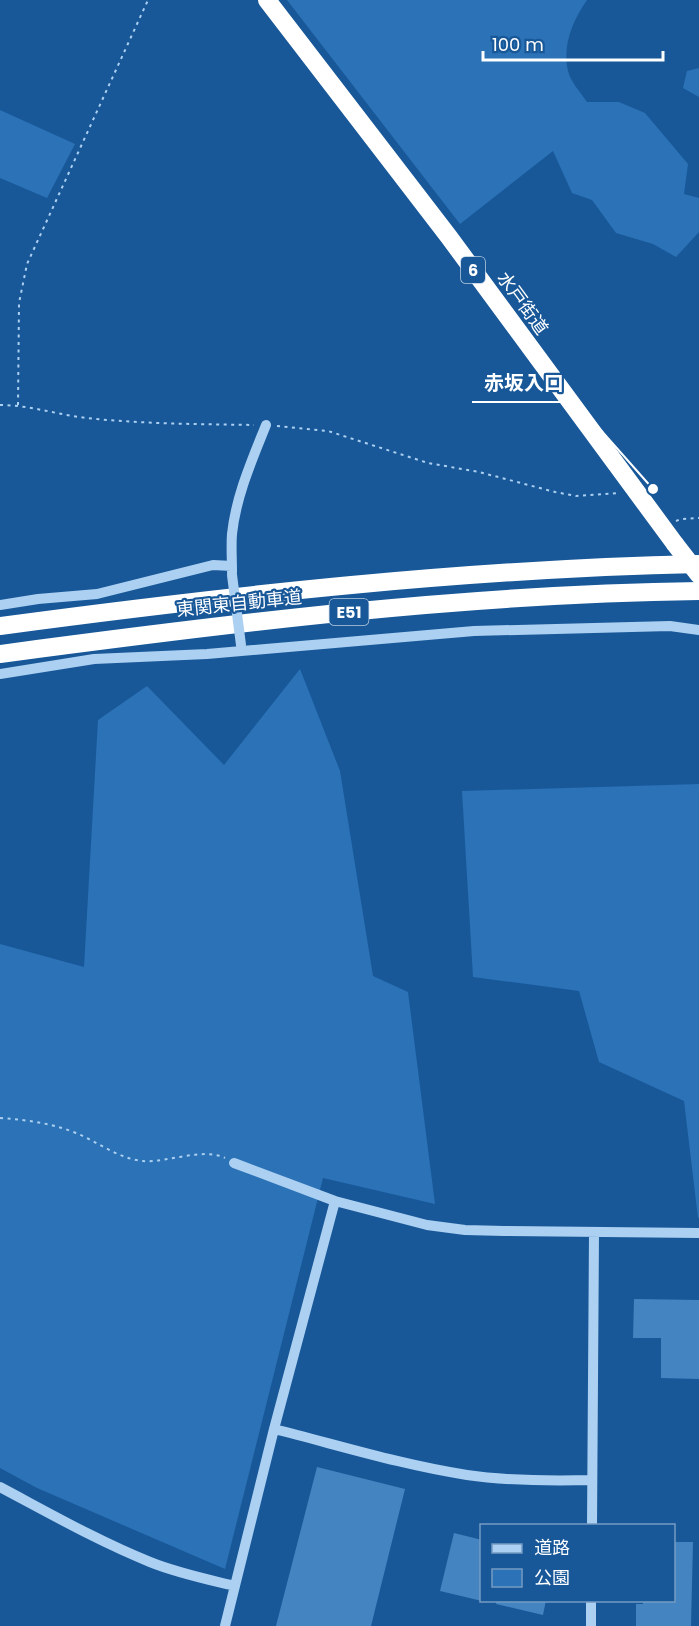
<svg xmlns="http://www.w3.org/2000/svg" width="699" height="1626" font-family="Poppins,'Noto Sans JP',sans-serif">
	<rect width="100%" height="100%" fill="#185899"/>
	<path fill="#2b72b6" d="M287,0H587C573,20 562,45 568,71C570,81 581,93 587,102H619L645,113L688,164L684,194L699,198V232L676,257L653,244L616,233L592,200L572,193L553,151L460,224Z
		M699,68V97L683,88L687,71Z
		M0,110L75,144L47,198L0,178Z
		M300,669L340,771L373,976L408,992L435,1204L323,1178L225,1569L37,1488L0,1468V944L84,967L98,720L147,686L224,765Z
		M699,784V1218H698L684,1101L599,1062L579,991L473,977L462,791Z"/>
	<path fill="#4484c1" d="M634,1299L699,1300V1379L661,1378V1338H633Z
		M317,1467L405,1489L371,1626H276Z
		M454,1533L482,1540V1601L440,1591Z
		M674,1542H693L691,1626H636V1604H643V1600H674Z
		M497,1600H546L543,1615L496,1604Z"/>
	<g fill="none" stroke-linecap="round" stroke-linejoin="round">
		<path stroke="#acd0f1" stroke-width="2" stroke-dasharray="3 4.5" stroke-linecap="butt" d="M0,405C30,405 58,415 87,418C142,424 198,424 254,425
			M18,405L19,303L27,264L148,0
			M277,426L328,431L428,463L479,472L555,492L576,496L619,493
			M676,521L681,519L699,518
			M0,1118C27,1120 51,1123 76,1133C98,1142 119,1159 143,1161C167,1163 203,1147 225,1158"/>
		<path stroke="#acd0f1" stroke-width="10" d="M232,572C232,559 231,546 232,534C236,496 252,460 266,425
			M0,605L38,599L97,594L213,565L232,566
			M0,674L94,659L207,654L474,631L670,626L699,630
			M234,1163L335,1201L427,1225L465,1230L504,1231L699,1233
			M274,1429C338,1445 402,1465 467,1475C508,1481 551,1481 592,1480
			M0,1487C49,1513 98,1541 150,1562C177,1573 206,1579 235,1586
			M592,1526L594,1233
			M225,1626L274,1429L335,1201
			M591,1626V1600"/>
		<path stroke="#fff" stroke-width="18" d="M267,0L449,237L675,544
			M0,626C232,595 465,569 699,564
			M0,654C232,623 465,594 699,591"/>
		<path stroke="#acd0f1" stroke-width="10" d="M232,575L241,645"/>
		<path stroke="#fff" stroke-width="18" d="M675,544L699,575"/>
	</g>
	<g text-anchor="middle" dominant-baseline="central" stroke-width="4.5" stroke-linejoin="round" paint-order="stroke">
		<g fill="#185899" stroke="#bacde0" stroke-width="1.5">
			<rect x="461" y="257" width="24" height="26" rx="4.5"/>
			<rect x="329.5" y="599" width="39" height="26" rx="4.5"/>
		</g>
		<g font-size="16" font-weight="bold" fill="#fff">
			<text x="473" y="270">6</text>
			<text x="349" y="612">E51</text>
		</g>
		<g font-size="18" fill="#fff" stroke="#185899">
			<text transform="translate(523 303) rotate(54)">水戸街道</text>
			<text transform="translate(239 603) rotate(-6)">東関東自動車道</text>
		</g>
	</g>
	<path fill="none" stroke="#fff" stroke-width="2" d="M653 489L576 402H472"/>
	<circle fill="#fff" stroke="#185899" stroke-width="2" cx="653" cy="489" r="6"/>
	<g font-size="20" text-anchor="middle" font-weight="bold" fill="#fff" stroke="#185899" stroke-width="4.5" stroke-linejoin="round" paint-order="stroke">
		<text x="524" y="390">赤坂入口</text>
	</g>
	<rect x="480" y="1524" width="195" height="78" fill="#185899" stroke="#749bc2" stroke-width="1.5"/>
	<rect x="492" y="1544" width="30" height="9" fill="#acd0f1" stroke="#749bc2" stroke-width="1.5"/>
	<text x="534" y="1554" font-size="18" fill="#ffffff">道路</text>
	<rect x="492" y="1569" width="30" height="18" fill="#2b72b6" stroke="#749bc2" stroke-width="1.5"/>
	<text x="534" y="1584" font-size="18" fill="#ffffff">公園</text>
	<path d="M483 51v9h180v-9" fill="none" stroke="#ffffff" stroke-width="3"/>
	<text x="492" y="51" font-size="18" fill="#ffffff" stroke="#185899" stroke-width="4.5" paint-order="stroke">100 m</text>
</svg>
